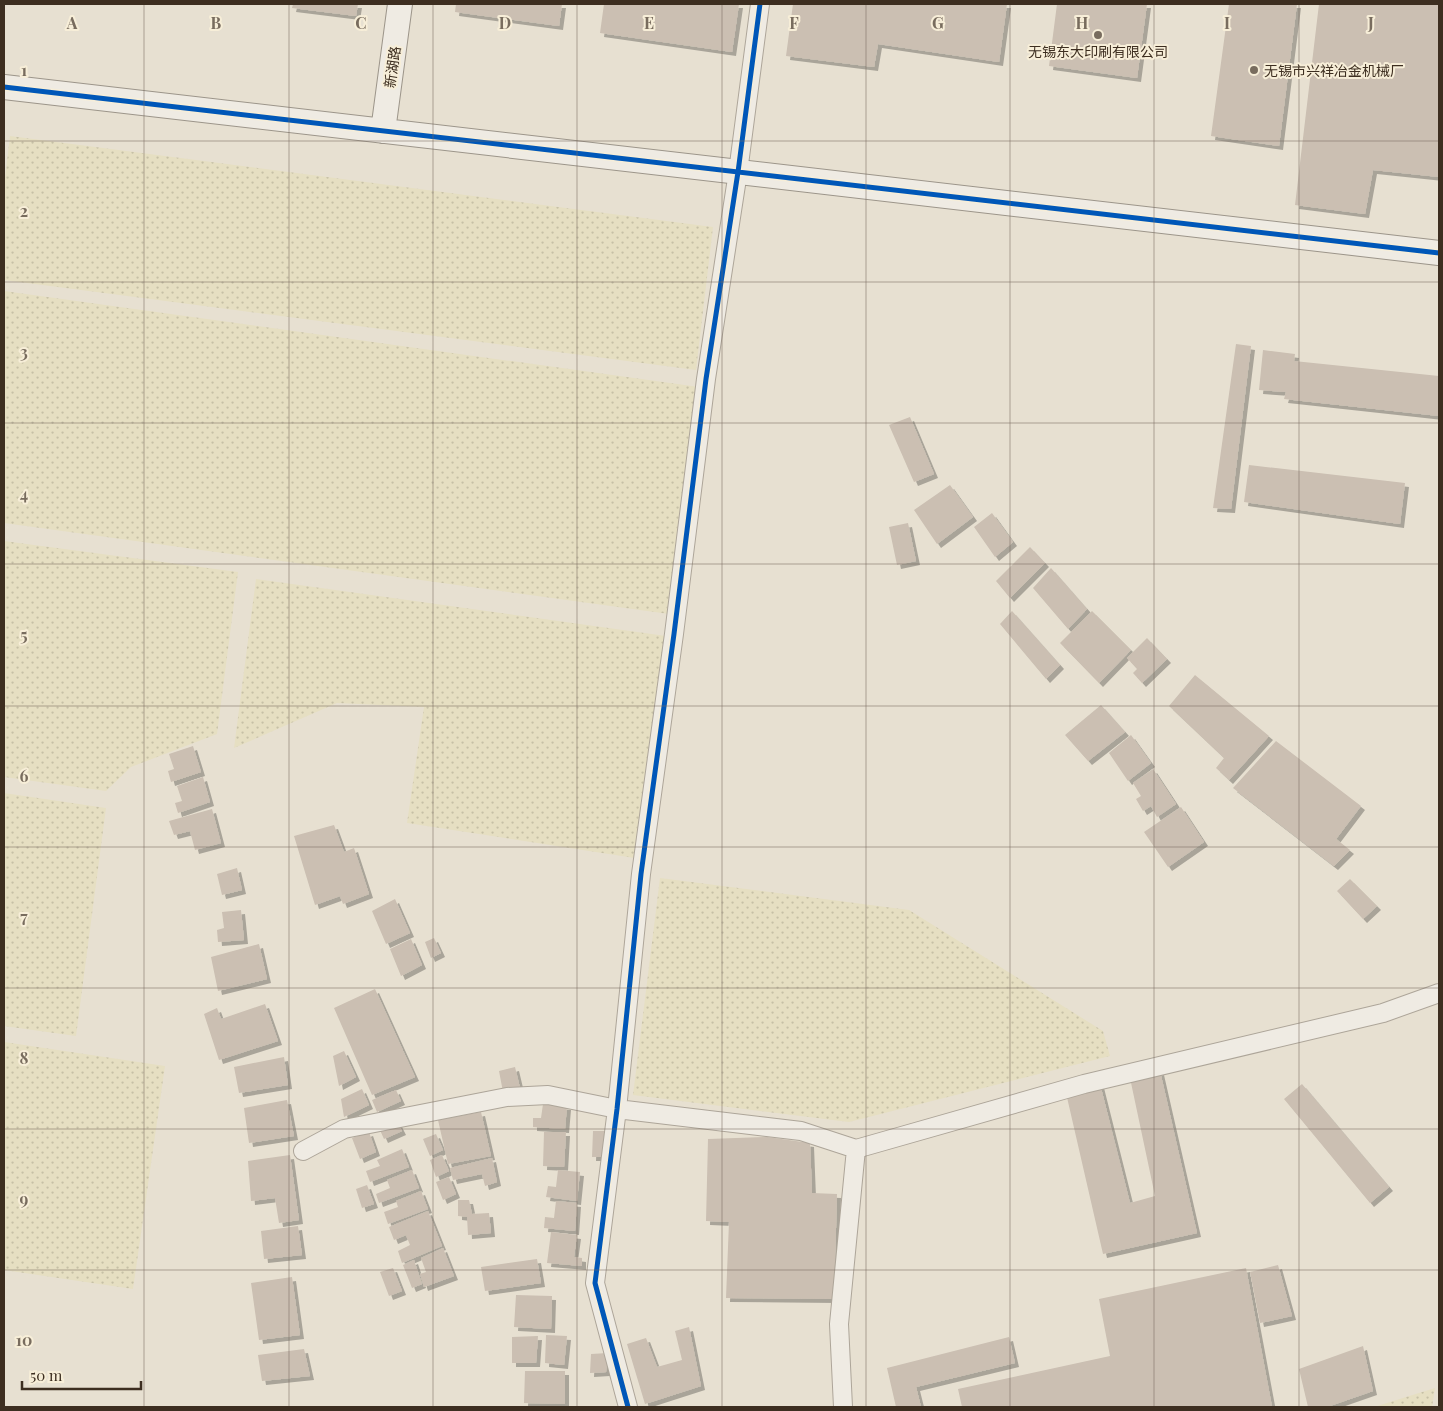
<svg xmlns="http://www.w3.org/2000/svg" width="1443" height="1411" font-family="'Playfair Display','Noto Sans SC',serif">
	<defs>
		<pattern id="farmland-dots" width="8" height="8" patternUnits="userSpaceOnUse" patternTransform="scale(1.25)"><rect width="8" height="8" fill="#e6dfc2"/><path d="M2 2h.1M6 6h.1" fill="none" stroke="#c6c0a6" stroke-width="1.8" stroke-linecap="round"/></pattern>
		<filter id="shadow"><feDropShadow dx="4" dy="4" stdDeviation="0" flood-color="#0004"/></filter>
	</defs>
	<rect width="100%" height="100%" fill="#e7e0d1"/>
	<path fill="url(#farmland-dots)" d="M10,136L713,227L696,370L4,280V186Z
		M4,291L699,387L669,614L4,523Z
		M4,541L238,572L217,734L131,767L106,791L4,777Z
		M256,579L666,636L641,859L407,823L424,707L337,703L234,748Z
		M4,793L106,808L76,1036L4,1026Z
		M660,878L909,910L1103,1031L1110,1056L849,1122L633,1095Z
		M4,1042L165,1066L133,1289L4,1270Z
		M1435,1388L1432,1407H1374Z"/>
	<path fill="#cbbfb2" filter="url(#shadow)" d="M293,4H358L356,16L292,8Z
		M456,4H562L559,26L455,12Z
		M604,4H739L732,52L600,33Z
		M793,4H1007L999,62L878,44L874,67L786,56Z
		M1057,4H1147L1137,78L1049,66Z
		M1229,4H1297L1279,146L1211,136Z
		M1319,4H1439V177L1373,170L1365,214L1295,205Z
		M1236,344L1251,346L1231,509L1213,508Z
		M1263,350L1295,354L1294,361L1439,376V416L1284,399L1286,392L1259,390Z
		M910,417L934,474L914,482L889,425Z
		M1249,465L1405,483L1400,524L1244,502Z
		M950,485L973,517L937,544L914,510Z
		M992,513L1013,542L995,557L974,527Z
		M908,523L916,561L897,565L889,527Z
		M1030,547L1045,563L1010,598L996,581Z
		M1051,568L1087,609L1068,629L1033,588Z
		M1012,611L1060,665L1046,679L1000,624Z
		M1092,611L1131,650L1099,683L1060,643Z
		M1147,638L1167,659L1142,683L1133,673L1137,669L1127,658Z
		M1195,675L1269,736L1229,780L1216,768L1224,758L1169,706Z
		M1101,705L1125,732L1088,761L1065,735Z
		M1131,735L1151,763L1128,781L1109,753Z
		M1276,741L1361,806L1336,839L1350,850L1334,866L1233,788Z
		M193,746L201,772L171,782L168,771L174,769L169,754Z
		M1153,769L1176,804L1157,817L1151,806L1143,811L1136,799L1141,796L1133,783Z
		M203,777L210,802L178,813L175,803L182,801L177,786Z
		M1181,807L1204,842L1168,867L1144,832Z
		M212,809L221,843L195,850L190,831L174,835L169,821Z
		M334,825L344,852L354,848L369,894L343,904L340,896L315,905L294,836Z
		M237,868L242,890L222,895L217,874Z
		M1350,879L1377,906L1363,919L1337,891Z
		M395,899L410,933L386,944L372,911Z
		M241,910L244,940L218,942L217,930L224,928L222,912Z
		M434,938L441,953L431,958L425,942Z
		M411,939L422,965L401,976L390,949Z
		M259,944L267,979L218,991L211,957Z
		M375,989L415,1077L372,1095L334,1008Z
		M265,1004L278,1041L219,1060L204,1014L217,1008L221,1019Z
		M344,1051L356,1077L339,1086L333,1056Z
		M284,1057L288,1085L239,1093L234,1067Z
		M515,1067L520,1088L503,1092L499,1071Z
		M1160,1071L1197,1233L1103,1254L1066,1093L1100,1084L1130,1203L1155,1196L1130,1078Z
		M1302,1084L1389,1187L1370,1203L1284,1099Z
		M362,1089L369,1105L344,1117L341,1099Z
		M396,1090L401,1101L377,1112L372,1100Z
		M287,1100L294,1136L249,1143L244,1108Z
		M543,1104L567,1106L565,1129L533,1127V1118H541Z
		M481,1112L491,1156L448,1164L438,1120Z
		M396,1119L402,1131L384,1139L379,1128Z
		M593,1131H609L608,1157H592Z
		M369,1132L376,1152L360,1159L352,1138Z
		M544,1132H566L564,1167L543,1166Z
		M436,1134L443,1150L430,1156L423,1139Z
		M767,1137L810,1143L812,1193L837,1194L834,1299L726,1298L729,1222L706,1221L708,1139Z
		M402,1149L409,1167L370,1182L366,1171L380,1166L377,1160Z
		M290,1155L299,1220L279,1223L275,1198L251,1201L248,1161Z
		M442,1155L449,1171L436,1177L430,1160Z
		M492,1158L497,1182L485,1186L482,1174L453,1180L450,1168Z
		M412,1170L419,1188L379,1203L376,1194L390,1188L387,1180Z
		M558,1170L580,1172L577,1201L546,1197L548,1186L556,1187Z
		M449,1177L456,1194L443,1200L436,1182Z
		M367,1185L374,1204L362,1208L356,1189Z
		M421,1191L428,1209L388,1224L384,1212L398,1207L396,1201Z
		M458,1200H469L472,1214L489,1213L491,1233L468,1235L467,1217L458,1216Z
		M556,1201L577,1203L575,1231L544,1228L545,1217L554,1218Z
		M428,1211L442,1246L402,1263L398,1251L410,1245L406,1235L394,1240L389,1227Z
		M298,1226L302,1255L264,1259L261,1231Z
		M551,1232L577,1235L574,1257L582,1258V1266L547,1263Z
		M443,1248L454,1276L424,1287L420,1274L426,1272L421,1258Z
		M537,1259L541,1283L485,1291L481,1267Z
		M414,1260L422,1284L412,1288L403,1265Z
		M1278,1265L1292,1316L1260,1323L1250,1272Z
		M393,1268L402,1291L389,1296L380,1272Z
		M1246,1268L1272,1407H962L958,1389L1110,1356L1099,1299Z
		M292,1277L300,1335L259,1340L251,1283Z
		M516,1295L552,1296L551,1329L514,1327Z
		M689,1327L701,1386L645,1404L627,1344L646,1338L657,1367L682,1360L675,1331Z
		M546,1335L567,1336L564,1365L545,1363Z
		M538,1336L536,1363H512V1337Z
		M1009,1337L1015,1363L916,1387L921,1407H896L887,1368Z
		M1363,1346L1373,1391L1327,1407H1308L1299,1369Z
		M304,1349L310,1376L262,1381L258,1355Z
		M608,1353L606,1372L590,1373L591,1354Z
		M525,1371H565V1404L524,1403Z"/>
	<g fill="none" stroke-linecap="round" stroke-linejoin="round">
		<g stroke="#ada599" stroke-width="20">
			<path id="street" d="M856,1149L1084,1084L1383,1013L1439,993
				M303,1151L344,1129L507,1097L548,1095L617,1109L801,1131L856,1149L839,1324L843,1407
				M628,1407L595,1283L617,1109L641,874L674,634L706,379L738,172L760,4"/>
		</g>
		<g stroke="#9c958a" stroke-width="26">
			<path id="secondary" d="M4,87L1439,253
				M383,131L400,4"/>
		</g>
		<use href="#street" stroke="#efebe3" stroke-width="18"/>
		<use href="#secondary" stroke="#efebe3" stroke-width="24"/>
		<g stroke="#f7eed8" stroke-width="8">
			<path id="cycleway" d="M4,87L1439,253
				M628,1407L595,1283L617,1109L641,874L674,634L706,379L738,172L760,4"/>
		</g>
		<use href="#cycleway" stroke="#0057b8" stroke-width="5"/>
	</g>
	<path fill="none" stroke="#786c5e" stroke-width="1" stroke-opacity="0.55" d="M144,4V1407M289,4V1407M433,4V1407M577,4V1407M722,4V1407M866,4V1407M1010,4V1407M1154,4V1407M1299,4V1407M4,141H1439M4,282H1439M4,423H1439M4,564H1439M4,706H1439M4,847H1439M4,988H1439M4,1129H1439M4,1270H1439"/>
	<g fill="#786c5e" stroke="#f7eed8" stroke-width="2">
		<circle cx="1098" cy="35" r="5"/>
		<circle cx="1254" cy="70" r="5"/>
	</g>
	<g text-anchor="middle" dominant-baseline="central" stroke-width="4" stroke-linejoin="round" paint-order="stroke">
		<g font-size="14" fill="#3d2e20" stroke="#f7eed8">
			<text x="1098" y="51">无锡东大印刷有限公司</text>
			<text x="1264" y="70" text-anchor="start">无锡市兴祥冶金机械厂</text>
		</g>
		<g font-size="14" fill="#3d2e20" stroke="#f7eed8">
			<text transform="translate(392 67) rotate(-82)">新湖路</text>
		</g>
	</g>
	<g font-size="16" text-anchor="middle" font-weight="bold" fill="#786c5e" stroke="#f7eed8" stroke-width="4" stroke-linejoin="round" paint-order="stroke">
		<text x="72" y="29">A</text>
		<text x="216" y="29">B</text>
		<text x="361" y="29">C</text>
		<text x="505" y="29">D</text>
		<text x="649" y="29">E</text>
		<text x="794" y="29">F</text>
		<text x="938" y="29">G</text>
		<text x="1082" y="29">H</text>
		<text x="1227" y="29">I</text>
		<text x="1371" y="29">J</text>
		<text x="24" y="76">1</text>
		<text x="24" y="217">2</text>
		<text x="24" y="358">3</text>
		<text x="24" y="500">4</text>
		<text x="24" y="641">5</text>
		<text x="24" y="782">6</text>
		<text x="24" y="923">7</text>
		<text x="24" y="1064">8</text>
		<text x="24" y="1205">9</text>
		<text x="24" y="1346">10</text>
	</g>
	<rect width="1443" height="1411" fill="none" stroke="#3d2e20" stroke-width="10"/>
	<path d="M22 1381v8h119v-8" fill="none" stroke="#3d2e20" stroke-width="2.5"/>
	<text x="30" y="1381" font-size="15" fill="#3d2e20" stroke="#f7eed8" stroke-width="4" paint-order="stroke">50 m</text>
</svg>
